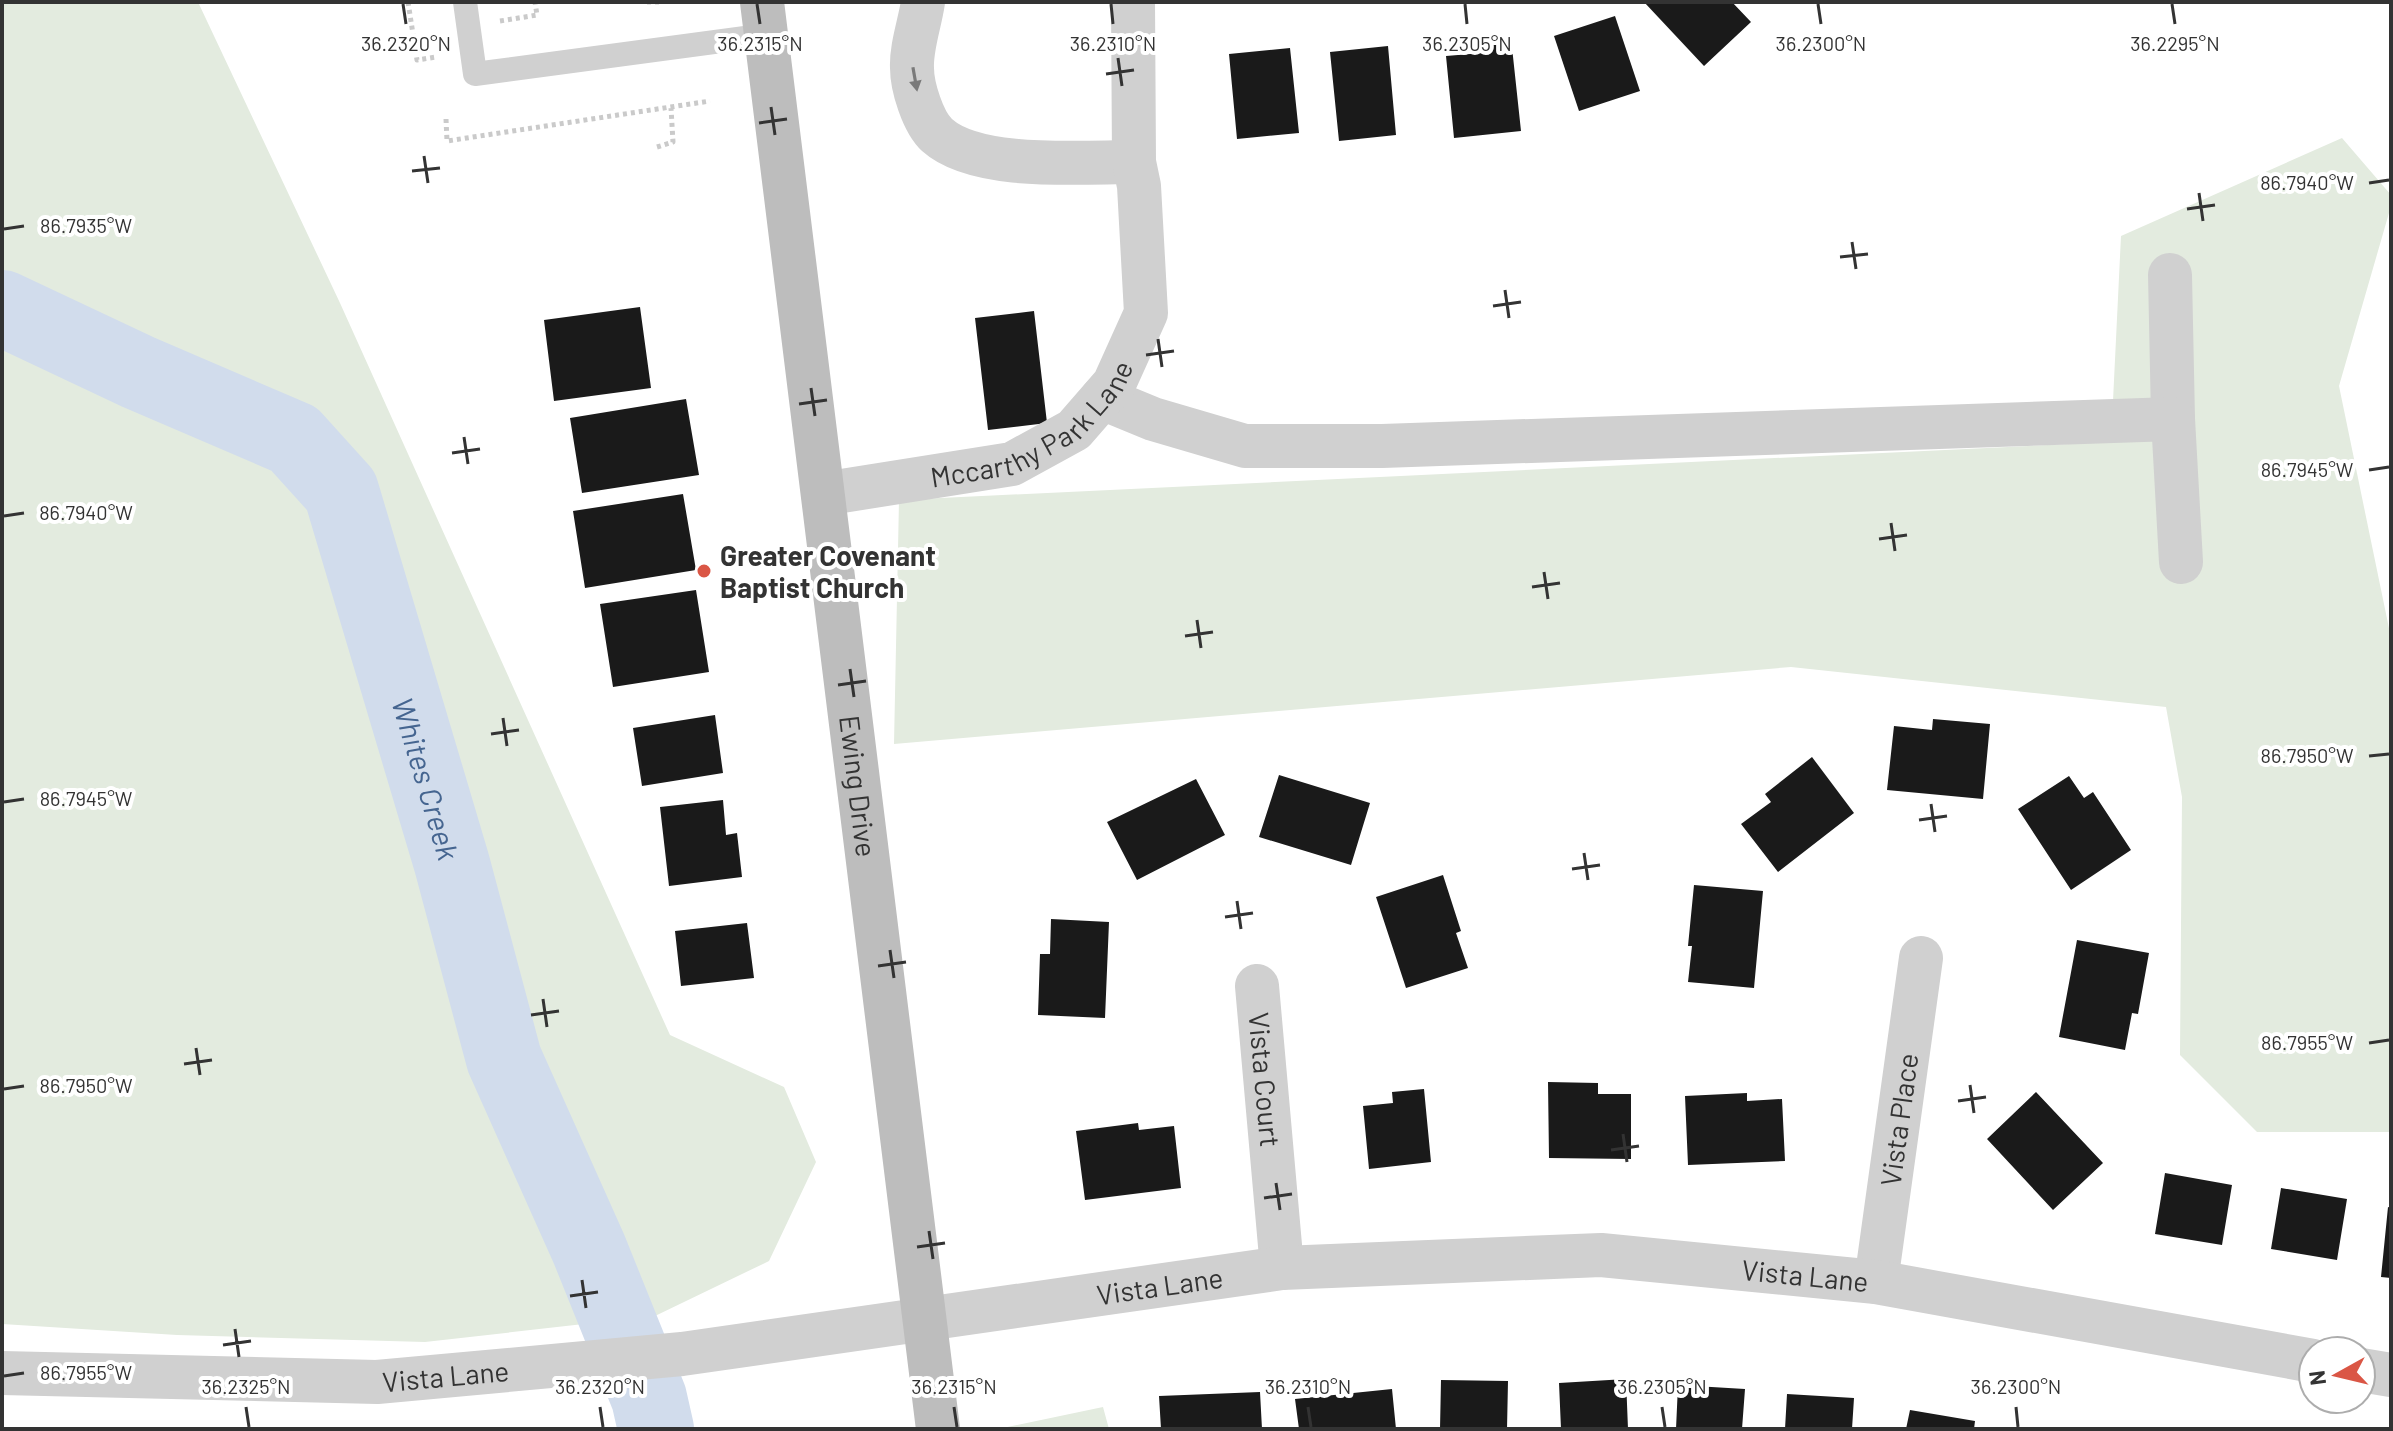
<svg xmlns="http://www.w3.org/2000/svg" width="2393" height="1431" font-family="Barlow,sans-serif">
	<rect width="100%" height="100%" fill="#fff"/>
	<path fill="#e3ebdf" d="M2,2H198L340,303L670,1035L784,1087L816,1162L769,1261L655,1316L425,1342L177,1335L2,1324Z
		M2342,138L2391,195V206L2339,386L2391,638V1132H2257L2180,1055L2182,797L2166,707L1791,667L894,744L899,500L2111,442L2121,236Z
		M1103,1407L1109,1429H998Z"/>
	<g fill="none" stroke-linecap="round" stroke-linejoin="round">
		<path stroke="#d1dcec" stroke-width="76" id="s1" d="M2,308L138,372L294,439L341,491L452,864L504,1059L589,1249L649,1398L656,1429"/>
	</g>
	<path fill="#1a1a1a" d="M1644,2H1732L1751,22L1704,66Z
		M1615,16L1640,91L1579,111L1554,36Z
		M1511,38L1521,131L1454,138L1446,56L1482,53L1481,41Z
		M1388,46L1396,135L1339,141L1330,52Z
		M1290,48L1299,133L1237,139L1229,54Z
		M640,307L651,388L554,401L544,320Z
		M1034,311L1047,423L988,430L975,318Z
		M686,399L699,475L582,493L570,418Z
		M683,494L696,570L585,588L573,511Z
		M696,590L709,672L613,687L600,604Z
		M715,715L723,773L642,786L633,728Z
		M1933,719L1990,724L1983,799L1887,790L1894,726L1932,730Z
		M1812,757L1854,813L1778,872L1741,824L1771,802L1765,794Z
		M1279,775L1370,803L1351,865L1259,837Z
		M2069,776L2084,798L2093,792L2131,850L2071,890L2018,809Z
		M1196,779L1225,835L1137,880L1107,822Z
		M723,800L726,835L737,833L742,877L669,886L660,807Z
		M1443,875L1461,931L1456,933L1468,968L1406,988L1376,897Z
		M1694,885L1763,891L1754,988L1688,982L1692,946H1688Z
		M1051,919L1109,922L1105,1018L1038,1015L1040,954H1050Z
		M747,923L754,978L681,986L675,931Z
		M2077,940L2149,953L2138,1014L2132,1013L2125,1050L2059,1037Z
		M1548,1082L1598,1083V1094H1631V1159L1549,1158Z
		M1424,1089L1431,1162L1369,1169L1363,1106L1393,1103L1392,1092Z
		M2036,1092L2103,1163L2053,1210L1987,1139Z
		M1747,1093V1101L1782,1099L1785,1161L1688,1165L1685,1096Z
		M1138,1123L1139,1130L1174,1126L1181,1188L1085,1200L1076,1131Z
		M2165,1173L2232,1185L2222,1245L2155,1234Z
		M2281,1188L2347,1199L2337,1260L2271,1249Z
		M2388,1207L2391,1208V1278L2381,1277Z
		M1626,1379L1628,1429H1561L1559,1383Z
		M1441,1380L1508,1381L1507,1429H1440Z
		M1678,1385L1745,1389L1742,1429H1676Z
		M1392,1389L1396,1429H1299L1295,1399Z
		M1260,1392L1262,1429H1161L1159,1396Z
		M1787,1394L1854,1398L1852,1429H1785Z
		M1910,1410L1975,1421L1974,1429H1906Z"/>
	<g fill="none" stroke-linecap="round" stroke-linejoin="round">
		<path stroke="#cacaca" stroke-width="5" stroke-dasharray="4 4" stroke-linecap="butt" d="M408,2L417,60L436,57
			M647,2H660
			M500,21L537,15L535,2
			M446,119L447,141L710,101
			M657,147L673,142L671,108"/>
		<path stroke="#d0d0d0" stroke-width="24" d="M465,2L475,74L766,35"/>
		<g stroke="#d0d0d0" stroke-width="44">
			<path d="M923,2C920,23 911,47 912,68C912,87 923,122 937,135C977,171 1082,162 1134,162"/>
			<path d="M2170,275L2173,419"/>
			<path d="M1102,398L1153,419L1245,446H1382L2173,419L2181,562"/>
			<path id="s2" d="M823,494L1012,464L1074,430L1114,384L1146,313L1139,186L1134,162L1133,2"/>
			<path id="s3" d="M1257,986L1282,1268"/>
			<path id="s4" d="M1876,1282L1921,958"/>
			<path d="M2361,1370L2391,1375"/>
			<path id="s5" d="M2,1373L377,1382L682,1354L1282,1268L1601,1255L1876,1282L2313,1361"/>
		</g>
		<path stroke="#bdbdbd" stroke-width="44" id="s6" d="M762,2L938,1429"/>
	</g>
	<defs><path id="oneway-solid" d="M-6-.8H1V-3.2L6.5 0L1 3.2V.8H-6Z" transform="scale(2)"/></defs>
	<use fill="#7a7a7a" href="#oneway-solid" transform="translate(915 79) rotate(80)"/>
	<path fill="none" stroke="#333" stroke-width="3" d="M403,4L406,24M757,4L760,24M1111,4L1113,24M1465,4L1467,24M1818,4L1821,24M2172,4L2175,24M1118,58L1122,86M1106,74L1134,70M771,107L775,135M759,123L787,119M424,156L428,183M412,171L440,168M2369,183L2389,180M2199,193L2203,221M2187,209L2215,205M4,229L24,226M1852,242L1856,269M1840,257L1868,254M1505,290L1509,318M1493,306L1521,302M1158,339L1162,367M1146,355L1174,351M811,388L815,416M799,404L827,400M464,437L468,464M452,453L480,449M2369,470L2389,467M4,516L24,513M1891,523L1895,551M1879,539L1907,535M1544,572L1548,599M1532,587L1560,583M1197,620L1201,648M1185,636L1213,632M850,669L854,697M838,685L866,681M503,718L507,746M491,734L519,730M2369,756L2389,754M4,802L24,799M1931,804L1935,832M1919,820L1947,816M1584,853L1588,880M1572,869L1600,865M1237,901L1241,929M1225,917L1253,913M890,950L894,978M878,966L906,962M543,999L547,1027M531,1015L559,1011M2369,1043L2389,1040M196,1048L200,1075M184,1064L212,1060M1970,1085L1974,1113M4,1089L24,1086M1958,1101L1986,1097M1623,1134L1627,1162M1611,1150L1639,1146M1276,1183L1280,1210M1264,1198L1292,1194M929,1231L933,1259M917,1247L945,1243M582,1280L586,1308M570,1296L598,1292M235,1329L239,1357M223,1345L251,1341M4,1376L24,1373M246,1407L249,1427M600,1407L603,1427M954,1407L957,1427M1308,1407L1311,1427M1662,1407L1665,1427M2016,1407L2018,1427"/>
	<circle fill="#da5645" stroke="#fff" stroke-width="3" cx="704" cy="571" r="8"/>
	<g text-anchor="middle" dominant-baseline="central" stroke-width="8" stroke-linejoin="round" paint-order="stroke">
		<g font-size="28" fill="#333" stroke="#fff">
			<text stroke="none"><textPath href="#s2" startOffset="228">Mccarthy Park Lane</textPath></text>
			<text stroke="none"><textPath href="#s6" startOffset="790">Ewing Drive</textPath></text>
			<text stroke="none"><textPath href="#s3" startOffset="94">Vista Court</textPath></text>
			<text stroke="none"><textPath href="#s4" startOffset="164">Vista Place</textPath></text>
			<text stroke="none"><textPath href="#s5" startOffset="1812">Vista Lane</textPath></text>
			<text stroke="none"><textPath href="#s5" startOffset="1164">Vista Lane</textPath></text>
			<text stroke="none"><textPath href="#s5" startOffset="444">Vista Lane</textPath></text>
		</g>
		<g font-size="28" font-weight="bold" fill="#333" stroke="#fff" text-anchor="start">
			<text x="720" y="555">Greater Covenant<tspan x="720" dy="32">Baptist Church</tspan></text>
		</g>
		<g font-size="30" font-style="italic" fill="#456590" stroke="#fff">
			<text stroke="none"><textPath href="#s1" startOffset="690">Whites Creek</textPath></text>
		</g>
	</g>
	<g font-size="20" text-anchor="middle" fill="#333" stroke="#fff" stroke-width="8" stroke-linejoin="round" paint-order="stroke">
		<text x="406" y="51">36.2320°N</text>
		<text x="760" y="51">36.2315°N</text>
		<text x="1113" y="51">36.2310°N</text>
		<text x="1467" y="51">36.2305°N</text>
		<text x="1821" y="51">36.2300°N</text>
		<text x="2175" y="51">36.2295°N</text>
		<text x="2307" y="190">86.7940°W</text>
		<text x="86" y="233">86.7935°W</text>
		<text x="2307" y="477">86.7945°W</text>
		<text x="86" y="520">86.7940°W</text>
		<text x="2307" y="763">86.7950°W</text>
		<text x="86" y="806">86.7945°W</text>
		<text x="2307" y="1050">86.7955°W</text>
		<text x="86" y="1093">86.7950°W</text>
		<text x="86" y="1380">86.7955°W</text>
		<text x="246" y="1394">36.2325°N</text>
		<text x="600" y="1394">36.2320°N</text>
		<text x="954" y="1394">36.2315°N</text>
		<text x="1308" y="1394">36.2310°N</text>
		<text x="1662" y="1394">36.2305°N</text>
		<text x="2016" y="1394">36.2300°N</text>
	</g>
	<rect width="2393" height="1431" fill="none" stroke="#333333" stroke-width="8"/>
	<g transform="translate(2337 1375) rotate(262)"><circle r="38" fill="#ffffff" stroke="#adadad" stroke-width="2"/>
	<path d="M0-6L14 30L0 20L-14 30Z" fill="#da5645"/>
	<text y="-12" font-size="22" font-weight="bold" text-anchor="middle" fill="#333333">N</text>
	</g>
</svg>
